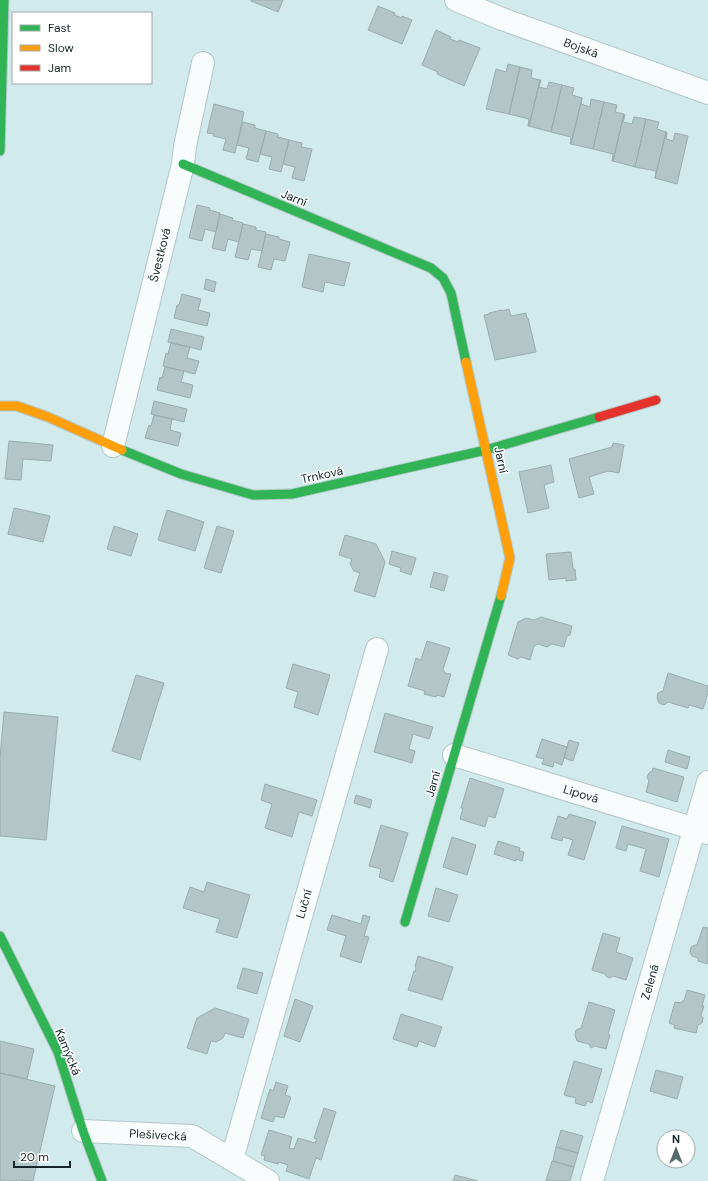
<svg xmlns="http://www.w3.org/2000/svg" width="708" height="1181" font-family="'DM Sans',sans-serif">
	<rect width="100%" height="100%" fill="#d1eaec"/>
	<path fill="#b2c6c8" stroke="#99adae" d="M251,0H283L278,12L251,1Z
		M378,6L395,13L394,15L402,18V16L412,20L402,44L368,30Z
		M436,30L451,37L450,39L458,42L459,40L480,48L464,86L437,74L438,72L422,65Z
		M508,64L520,67L509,114L486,109L496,69L506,72Z
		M520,67L532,70L531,78L540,80L529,126H528L529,119L509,114Z
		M540,80H541L539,87L547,89L549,82L562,85L551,132L529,126Z
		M562,85L574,88L572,95L582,98L571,144H570L571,137L551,132Z
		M582,98L581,104L590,107L591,99L604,102L593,149L571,144Z
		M604,102L617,105L615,112L624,114L613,161H612L613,154L593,149Z
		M214,104L244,112L235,153L223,150L226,139L213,136L214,134L207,133Z
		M624,114L625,115L623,122L632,124L634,117L646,119L635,167L613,161Z
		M646,119L659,122L657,129L666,132L655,178L656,171L635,167Z
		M243,122L255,125V128L266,131L258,162L246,159L249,148L237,145Z
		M266,131L278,134V137L289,140L281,172L269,169L272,157L260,154Z
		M666,132H667L666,139L673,141L675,133L688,136L677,184L655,178Z
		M289,140L302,143L301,147L312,149L304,181L292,178L295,167L283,164Z
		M197,205L210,208L209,210L220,213L216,232L205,229L202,241L189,238Z
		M220,214L233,218L232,220L243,223L239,242L228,239L225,251L212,248Z
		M243,224L256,227V230L266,232L262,251L251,249L248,260L235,257Z
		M266,234L279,237V239L290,242L285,261L274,259L271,270L258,267Z
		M309,254L350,263L344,286L325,282L323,292L302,287Z
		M206,279L216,282L214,292L204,289Z
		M182,294L201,299L198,310L210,313L207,326L174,318L177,305H179Z
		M509,309L511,316L526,313L527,318H528L536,352L495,360L484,315L489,314V313L502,310V311Z
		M171,329L204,337L201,350L168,342Z
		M171,343L190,347L187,358L199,361L195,374L163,366L166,353L168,354Z
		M165,367L184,371L181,382L193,385L190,398L157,390L160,377L162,378Z
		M154,401L187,409L184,422L151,414Z
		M154,415L172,419L170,430L181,433L178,446L145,438L149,425L151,426Z
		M9,441L53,445L51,461L23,459L21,480L5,479Z
		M613,443L624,445L619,473L608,471L589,477L594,494L579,498L569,459L612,447Z
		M551,465L554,482L544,485L549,508L528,513L519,472Z
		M14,508L50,516L43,542L8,534Z
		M167,510L204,522L195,551L158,540Z
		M114,526L138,534L131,556L107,549Z
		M217,526L234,531L221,573L204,568Z
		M345,535L376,544L385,562L375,597L354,591L360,573L354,571L350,564L352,559L339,555Z
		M392,551L416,558L411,575L400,571L401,568L389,564Z
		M571,552L573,569H575L576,580L566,581V578L549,580L546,554Z
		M434,572L448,576L444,591L430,587Z
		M541,617L572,626L570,635L567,636L564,647L552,644L547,647L538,644L534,646L530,660L521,657L518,659L508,655L518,622L526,618L534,620Z
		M427,641L450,648L443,669L445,673L451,674L444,697L437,695L436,697L424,694L425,691L408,686L416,658L421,660Z
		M293,664L330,675L318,715L294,707L298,692L286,688Z
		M668,673L708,686V693L703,709L689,705L688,708L668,702L664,705L659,703L657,698L658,693L663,691Z
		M136,675L164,683L140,760L112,751Z
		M4,712L58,717L46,840L0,836V758Z
		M385,713L433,727L429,739L413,734L409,749L415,751L412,763L374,752Z
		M542,739L567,747L562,765L554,762L553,767L542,764L544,759L536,757Z
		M569,740L579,743L573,761L564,758Z
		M668,750L690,757L687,769L665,762Z
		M653,768L684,777L677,802L646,792L649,781L647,777L649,773L652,771Z
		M470,778L504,789L495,818L488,816L485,827L460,819L463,808H461Z
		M265,784L317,800L312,816L299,812L292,837L265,828L272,804L261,800Z
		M356,795L372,800L370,808L354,803Z
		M569,814L596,822L584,860L568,855L573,840L563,837L562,841L551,838L558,816L567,819Z
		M381,825L408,833L393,882L379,877L381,869L369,866Z
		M622,826L669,839L659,877L640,871L646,849L628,844L626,851L616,848Z
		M452,837L476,845L467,875L443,867Z
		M498,841L520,848L519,851L524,852L522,861L516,859V861L494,854Z
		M207,882L250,895L237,938L216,932L220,919L183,908L190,887L204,892Z
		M436,888L458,895L449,922L428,916Z
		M332,915L361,924L363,915L370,917L364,936L369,937L361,963L340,956L346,936L327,930Z
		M703,927L708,928V964L698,961V958L692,956L690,952L691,947L695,945H697Z
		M603,933L620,938L616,952L633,958L626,980L613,976L610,978L607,977L605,974L592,970Z
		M418,956L453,967L442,1000L408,990L414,971L415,972L416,968L415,967Z
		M243,968L263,973L257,994L237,988Z
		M687,990L705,995L702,1006H704L701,1015L703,1018L702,1023L698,1025L696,1033L674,1028L675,1025L669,1023L675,1002L681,1003L682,1001H684Z
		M295,999L313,1006L300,1042L284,1036Z
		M589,1002L615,1010L608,1034L610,1035L606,1049L595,1046L591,1048L589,1044L577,1041L575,1035L576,1030L581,1028Z
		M215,1008L249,1019L243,1038L225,1033L223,1038L216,1042L211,1041L207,1054L187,1048L197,1018Z
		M401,1014L442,1027L435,1047L419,1041L417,1047L393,1039Z
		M0,1041L34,1049L27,1079L0,1073Z
		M574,1061L602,1069L592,1103L587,1101L585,1106L575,1103L576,1098L564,1095Z
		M656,1070L683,1077L677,1099L650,1091Z
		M0,1073L55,1086L33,1181L17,1180L16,1181H0Z
		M276,1082L288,1086L285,1095L291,1097L284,1118L275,1116L273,1122L261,1118L270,1089L273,1091Z
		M324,1108L336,1112L321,1160L316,1158L309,1179L286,1171L288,1165L279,1162L278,1164L264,1160L265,1156L261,1155L269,1130L292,1137L289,1148L294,1149L298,1138L315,1143L317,1139L314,1138Z
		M561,1130L583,1136L578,1153L556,1147Z
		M556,1147L578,1153L574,1167L553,1161Z
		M552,1161L574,1167L570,1181H546Z
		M455,1175L478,1181H453Z"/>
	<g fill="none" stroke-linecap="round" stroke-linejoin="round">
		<g stroke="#b2c6c8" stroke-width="24">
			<path id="street" d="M456,0L502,19L708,93
				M113,446L183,164L185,146L203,63
				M454,755L708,833
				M83,1131L192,1136L268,1181
				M232,1159L377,649
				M592,1181L708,782"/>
		</g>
		<g stroke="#b2c6c8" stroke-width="11">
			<path id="fast" d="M0,151L4,0
				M183,164L431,268L443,278L451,293L466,362
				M122,450L181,474L253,495L292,494L486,450L599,417
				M405,922L501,596
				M0,936L58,1052L83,1131L102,1181"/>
		</g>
		<g stroke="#b2c6c8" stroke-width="11">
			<path id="slow" d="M466,362L510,558L501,596
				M0,406H17L48,417L122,450"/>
		</g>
		<g stroke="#b2c6c8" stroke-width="11">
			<path id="jam" d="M599,417L656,400"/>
		</g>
		<use href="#street" stroke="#f8fcfc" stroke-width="22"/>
		<use href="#fast" stroke="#30b455" stroke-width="9"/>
		<use href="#slow" stroke="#ff9f0a" stroke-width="9"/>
		<use href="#jam" stroke="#e5322d" stroke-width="9"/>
	</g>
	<g text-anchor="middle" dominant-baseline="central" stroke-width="3" stroke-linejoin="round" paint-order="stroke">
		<g font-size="12" fill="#142628" stroke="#fff">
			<text transform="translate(581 48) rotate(20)">Bojská</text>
			<text transform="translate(294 198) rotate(22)">Jarní</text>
			<text transform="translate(160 255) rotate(-76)">Švestková</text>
			<text transform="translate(501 460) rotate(78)">Jarní</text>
			<text transform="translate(322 475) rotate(-12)">Trnková</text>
			<text transform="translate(433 784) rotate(-74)">Jarní</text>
			<text transform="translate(581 794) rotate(17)">Lipová</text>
			<text transform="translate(304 904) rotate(-74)">Luční</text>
			<text transform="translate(650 982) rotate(-74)">Zelená</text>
			<text transform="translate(68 1052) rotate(68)">Kamýcká</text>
			<text transform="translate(158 1135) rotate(3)">Plešivecká</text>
		</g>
	</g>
	<rect x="12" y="12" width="140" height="72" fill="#ffffff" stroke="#a1a8a9"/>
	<rect x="20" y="25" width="20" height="6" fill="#30b455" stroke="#a1a8a9"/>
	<text x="48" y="32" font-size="12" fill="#142628">Fast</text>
	<rect x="20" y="45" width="20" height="6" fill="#ff9f0a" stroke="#a1a8a9"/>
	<text x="48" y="52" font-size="12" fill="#142628">Slow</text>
	<rect x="20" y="65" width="20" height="6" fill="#e5322d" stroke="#a1a8a9"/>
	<text x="48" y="72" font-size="12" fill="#142628">Jam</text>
	<g transform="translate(676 1149)"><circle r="19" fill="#ffffff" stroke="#a1a8a9"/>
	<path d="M0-3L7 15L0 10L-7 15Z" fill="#566b6d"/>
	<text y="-6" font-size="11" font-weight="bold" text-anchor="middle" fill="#142628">N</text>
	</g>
	<path d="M14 1161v6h56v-6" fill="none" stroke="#142628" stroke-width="2"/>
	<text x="20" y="1161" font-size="12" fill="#142628" stroke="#ffffff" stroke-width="3" paint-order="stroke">20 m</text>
</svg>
